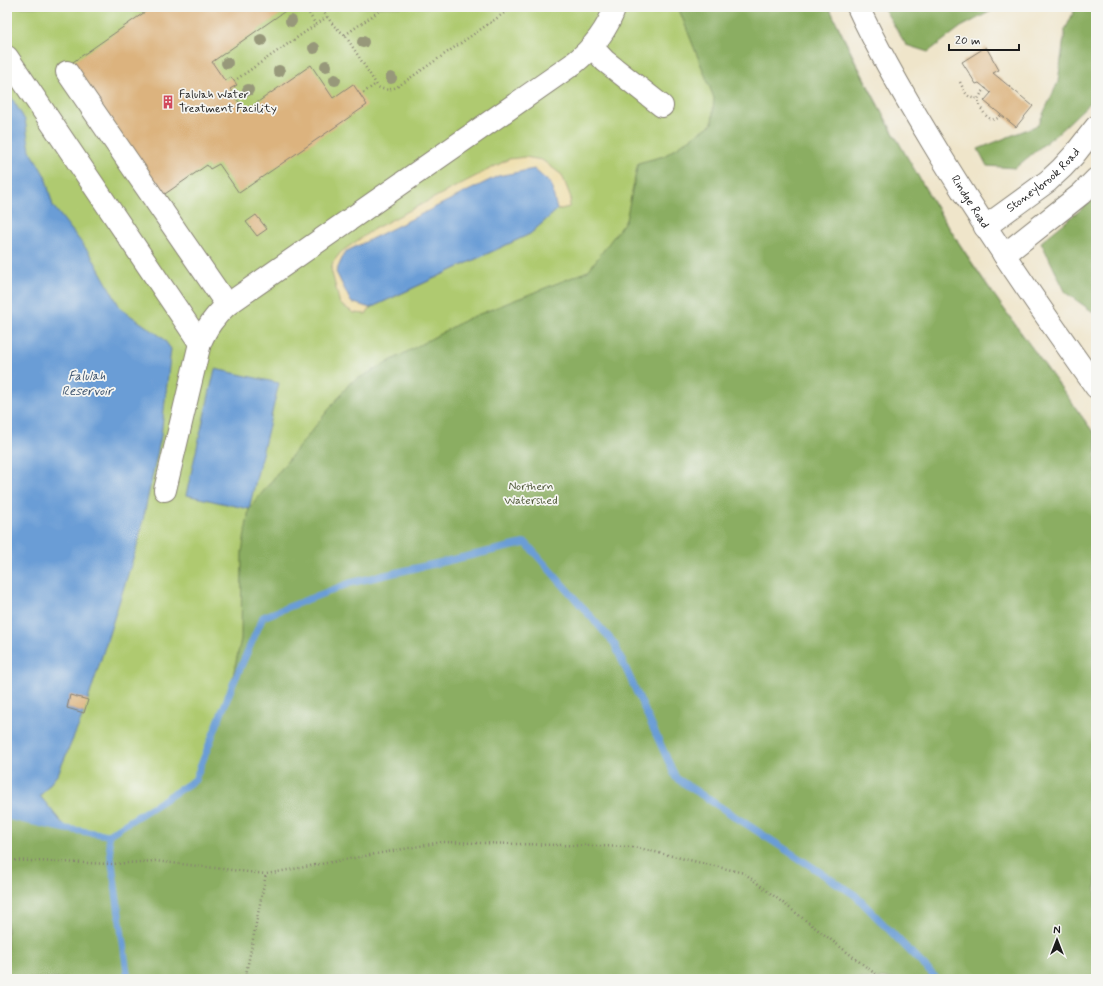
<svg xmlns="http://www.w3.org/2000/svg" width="1103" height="986" font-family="Mynerve,sans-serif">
	<rect width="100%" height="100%" fill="#f6f6f2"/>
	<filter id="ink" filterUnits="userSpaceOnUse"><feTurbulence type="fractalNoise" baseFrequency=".025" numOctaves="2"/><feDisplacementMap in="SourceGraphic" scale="8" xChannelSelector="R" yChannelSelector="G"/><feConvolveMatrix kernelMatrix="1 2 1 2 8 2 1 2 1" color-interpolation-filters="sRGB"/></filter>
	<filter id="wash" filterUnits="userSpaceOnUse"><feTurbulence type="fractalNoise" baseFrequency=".012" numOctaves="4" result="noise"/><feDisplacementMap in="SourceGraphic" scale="16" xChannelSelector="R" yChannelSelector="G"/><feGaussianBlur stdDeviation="0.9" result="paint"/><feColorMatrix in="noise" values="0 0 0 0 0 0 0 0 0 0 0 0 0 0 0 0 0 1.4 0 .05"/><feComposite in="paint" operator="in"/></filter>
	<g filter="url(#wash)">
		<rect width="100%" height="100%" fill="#efe5ca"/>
		<path fill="#afca70" stroke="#667346" d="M7,7H829C863,79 901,150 943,218C990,293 1044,364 1096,436L7,979Z"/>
		<path fill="#8bae62" stroke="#54653f" d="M678,7H829L856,64L884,117L943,219L975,268L1009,316L1096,436V979H7V816L67,829L108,835L195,780L229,694L241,639L242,552L249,509L350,383L467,319L588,271L626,220L638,163L664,156L712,124L714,98Z
			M883,7H999L961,27L928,52L906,45Z
			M1077,7H1096V97L1060,131L1015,168L987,166L978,149L1038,125L1058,82L1065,30L1075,9Z
			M1096,197V314L1066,293L1041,242Z"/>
		<path fill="#eeda9e" stroke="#857b5d" d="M525,157L542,160L562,175L571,198L569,207L557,210L530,234L370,308L366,314L354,313L340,304L331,269L333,262L341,252L374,229L509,159Z"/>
		<path fill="#6b9dd6" stroke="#445c79" d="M7,90L25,120L30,150L45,176L53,206L91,255L121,309L163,338L171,349L161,436L138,543L88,700L70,696L67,708L84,713L58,774L40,796L67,829L7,816Z
			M534,169L551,184L557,210L530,234L370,308L351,302L336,272L345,252L498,176Z
			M215,369L279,383L249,509L186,495Z"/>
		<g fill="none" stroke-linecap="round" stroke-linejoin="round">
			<path stroke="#6b9dd6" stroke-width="7" d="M7,816L67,829L108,835L195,780L233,684L263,617L350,583L526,543L614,643L676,778L855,895L937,979
				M108,835L128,979"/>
		</g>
		<g id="blocks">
			<path fill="#dcb37e" d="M141,7H291L212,62L225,81L231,77L237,85L230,89L245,111L311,65L333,98L353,84L367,105L239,193L219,164L210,169L207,165L162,196L70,64L145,12Z
				M986,47L999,70L993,73L1033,106L1016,127L984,101L991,93L979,83L976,84L962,62Z
				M256,215L267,229L257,236L246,222Z
				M70,695L88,700L84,713L67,708Z"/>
		</g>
	</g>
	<g filter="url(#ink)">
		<use href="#blocks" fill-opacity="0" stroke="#868073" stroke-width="1"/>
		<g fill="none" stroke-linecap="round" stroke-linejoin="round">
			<g stroke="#868073" stroke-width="24">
				<g id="minor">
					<path id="s1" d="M858,7C879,53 905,97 931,140C982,225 1038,306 1096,387"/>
					<path d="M592,47L605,61L662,106"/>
					<path d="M7,57L200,343"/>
					<path d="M67,72L227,305"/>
					<path id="s2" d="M985,227L1048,181L1062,168L1074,155L1096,127"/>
					<path d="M1004,255L1081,194L1096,179"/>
					<path d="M165,490L200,343C207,327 214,317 227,305L573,64C592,49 607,31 615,7"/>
				</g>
			</g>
			<path stroke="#868073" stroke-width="2.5" stroke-dasharray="1 3" stroke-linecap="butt" d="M305,7L316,25
				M320,7L334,26L345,35L378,87C386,91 392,90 400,85L513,7
				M345,35L385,7
				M234,81L327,17
				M960,82C965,92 966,98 978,99
				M986,88L981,94L978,99C980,109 990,128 1001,115
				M360,95L376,84
				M7,860L112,864L155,861L266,874
				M245,979L266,874L442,842L634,847L744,873L882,979"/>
			<use href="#minor" stroke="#fff" stroke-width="22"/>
		</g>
		<g fill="#97987a">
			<circle cx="291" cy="21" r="6"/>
			<circle cx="261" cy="40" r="6"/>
			<circle cx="363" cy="42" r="6"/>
			<circle cx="314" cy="48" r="6"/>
			<circle cx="227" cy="63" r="6"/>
			<circle cx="326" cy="66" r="6"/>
			<circle cx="279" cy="71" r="6"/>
			<circle cx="391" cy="78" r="6"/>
			<circle cx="335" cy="80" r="6"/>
			<circle cx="248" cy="90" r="6"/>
		</g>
	</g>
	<defs>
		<g id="building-bare" transform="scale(1.08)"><path d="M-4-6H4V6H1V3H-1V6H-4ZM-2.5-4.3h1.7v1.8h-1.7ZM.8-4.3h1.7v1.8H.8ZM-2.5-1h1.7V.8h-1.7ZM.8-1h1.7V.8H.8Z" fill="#d1495b" stroke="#f6f6f2" stroke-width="2.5" paint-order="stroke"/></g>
	</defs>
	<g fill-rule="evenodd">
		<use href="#building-bare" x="168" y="102"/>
	</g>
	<g text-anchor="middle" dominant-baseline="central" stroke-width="3.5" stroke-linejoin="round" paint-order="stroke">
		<g font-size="12" fill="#1c1c1c" stroke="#f6f6f2" text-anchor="start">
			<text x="179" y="95">Falulah Water<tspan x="179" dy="14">Treatment Facility</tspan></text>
		</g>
		<g font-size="12" fill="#1c1c1c" stroke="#f6f6f2">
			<text stroke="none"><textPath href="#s2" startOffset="75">Stoneybrook Road</textPath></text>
			<text stroke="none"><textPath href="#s1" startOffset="225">Rindge Road</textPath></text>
		</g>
		<g font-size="12" fill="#4f5939" stroke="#f6f6f2">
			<text x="531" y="487">Northern<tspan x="531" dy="14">Watershed</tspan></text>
		</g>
		<g font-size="13" font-style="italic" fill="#405670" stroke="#f6f6f2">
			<text x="87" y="376">Falulah<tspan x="87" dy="15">Reservoir</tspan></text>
		</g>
	</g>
	<rect width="1103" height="986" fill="none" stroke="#f6f6f2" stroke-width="24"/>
	<g transform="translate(1057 940)" stroke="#f6f6f2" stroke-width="3" paint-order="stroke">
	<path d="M0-3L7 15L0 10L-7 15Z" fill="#1c1c1c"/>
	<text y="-6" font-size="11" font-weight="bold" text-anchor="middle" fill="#1c1c1c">N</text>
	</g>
	<path d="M949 44v6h70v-6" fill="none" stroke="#1c1c1c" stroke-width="2"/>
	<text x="955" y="44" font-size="12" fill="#1c1c1c" stroke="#f6f6f2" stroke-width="3" paint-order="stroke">20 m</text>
</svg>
